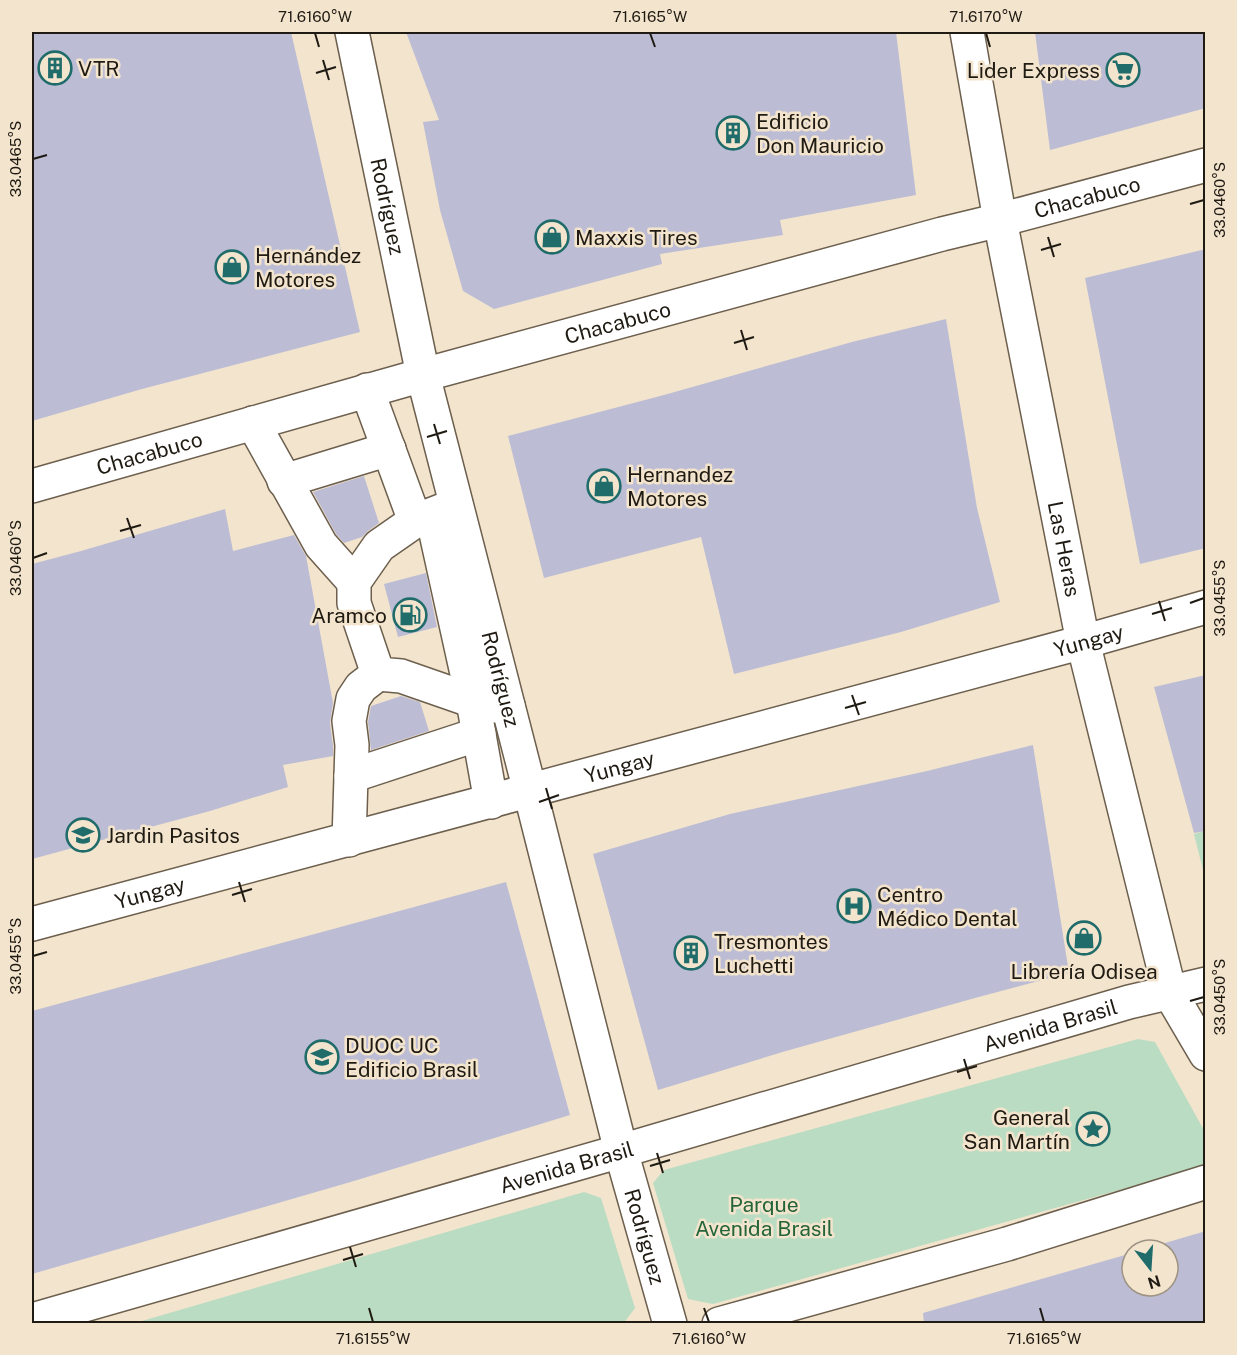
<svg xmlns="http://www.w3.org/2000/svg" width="1237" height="1355" font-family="'Public Sans',sans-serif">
	<rect width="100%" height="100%" fill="#f3e4ce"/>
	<path fill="#badcc2" d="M1205,831V878L1194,834Z
		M1138,1039L1155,1042L1205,1132V1166L713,1304L688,1299L653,1183L664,1170Z
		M584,1192L601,1198L635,1308L624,1323H135Z"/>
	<path fill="#bcbdd4" d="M32,32H291L360,332L142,389L32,421Z
		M406,32H896L916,195L780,220L783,235L660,254L662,264L494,309L463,291L440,210L423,122L439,120Z
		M1035,32H1206V108L1050,150Z
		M1206,249V548L1140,564L1085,278Z
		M946,319L977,508L1000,602L901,632L734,674L701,537L544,578L508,436L664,395L852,342Z
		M364,476L379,523L368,531L362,537L344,543L336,534L313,492Z
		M225,509L233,551L294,535L306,556L333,703L330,723L333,746V756L283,765L288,787L210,811L32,859V564L81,551Z
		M426,573L437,627L398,637L384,584Z
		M1206,675V831L1194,833L1154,687Z
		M401,696L420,702L429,731L371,750L368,722L371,706Z
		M1033,745L1069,973L975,998L786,1051L658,1090L593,854L730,814L927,771Z
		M506,882L570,1115L354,1181L32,1274V1011Z
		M1206,1231V1323H924L923,1313L1132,1253V1286H1168V1250H1141Z"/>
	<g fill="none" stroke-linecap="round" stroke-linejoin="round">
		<g stroke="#6c5f4d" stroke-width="36">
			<g id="minor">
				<path id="s1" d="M352,32L423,375L530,791L621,1151L670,1324"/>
				<path id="s2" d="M967,32L1000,220L1083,642L1170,993L1206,1054"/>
				<path d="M367,390L415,521"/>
				<path d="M253,423L321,545L354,582"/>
				<path d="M284,481L389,449"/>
				<path id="s3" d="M32,486L423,375L942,234L1000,220L1206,165"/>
				<path d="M456,505L415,521L379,546L354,582V603L378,674L401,676L473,701L495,706H508"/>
				<path d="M432,515L473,701L491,802"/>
				<path d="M351,776L479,734"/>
				<path d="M349,840L352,745L349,721L353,699L361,687L378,674"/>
				<path id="s4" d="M32,924L1083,642L1206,607"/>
			</g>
		</g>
		<g stroke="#6c5f4d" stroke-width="36">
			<g id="major">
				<path id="s5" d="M32,1320L621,1151L1129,1002L1206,984"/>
				<path d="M719,1324L1007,1244L1206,1182"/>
			</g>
		</g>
		<use href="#minor" stroke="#fff" stroke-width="33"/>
		<use href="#major" stroke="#fff" stroke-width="33"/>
	</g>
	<path fill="none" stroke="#1f1a12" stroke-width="2" d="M315,33L319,47M650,33L655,47M986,33L990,47M323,60L329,80M316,73L336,67M33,159L47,155M1190,204L1204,200M1048,237L1054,257M1041,250L1061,244M741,330L747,350M734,343L754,337M434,424L440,444M427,437L447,431M127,518L134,538M120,531L141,525M33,558L47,553M1159,601L1165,621M1190,603L1204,598M1152,614L1172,608M852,695L859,715M845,708L866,702M546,788L552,809M539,802L559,795M239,882L245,902M232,895L252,889M33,956L47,952M1190,1001L1204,997M964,1059L970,1079M957,1072L977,1066M657,1153L663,1173M650,1166L670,1160M350,1247L356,1267M343,1260L363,1254M369,1308L373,1322M704,1308L709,1322M1040,1308L1044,1322"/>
	<defs>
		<g id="building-ring" transform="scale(1.725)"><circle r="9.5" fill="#f3e4ce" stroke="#206c6b" stroke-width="1.5"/><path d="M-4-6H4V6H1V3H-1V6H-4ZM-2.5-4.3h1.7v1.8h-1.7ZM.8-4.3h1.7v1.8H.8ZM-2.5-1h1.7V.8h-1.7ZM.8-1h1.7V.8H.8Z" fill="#206c6b"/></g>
		<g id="supermarket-ring" transform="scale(1.725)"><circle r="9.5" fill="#f3e4ce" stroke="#206c6b" stroke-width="1.5"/><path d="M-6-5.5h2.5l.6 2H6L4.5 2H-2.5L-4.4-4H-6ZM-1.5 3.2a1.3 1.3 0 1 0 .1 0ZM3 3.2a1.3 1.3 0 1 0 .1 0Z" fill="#206c6b"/></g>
		<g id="shop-ring" transform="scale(1.725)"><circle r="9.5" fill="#f3e4ce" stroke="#206c6b" stroke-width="1.5"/><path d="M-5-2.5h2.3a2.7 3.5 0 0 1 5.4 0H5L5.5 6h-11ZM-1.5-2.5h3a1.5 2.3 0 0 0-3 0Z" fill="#206c6b"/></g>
		<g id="fuel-ring" transform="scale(1.725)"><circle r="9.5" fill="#f3e4ce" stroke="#206c6b" stroke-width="1.5"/><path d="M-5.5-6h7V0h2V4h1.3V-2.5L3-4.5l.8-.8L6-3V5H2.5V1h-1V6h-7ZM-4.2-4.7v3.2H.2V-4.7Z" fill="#206c6b"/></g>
		<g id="school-ring" transform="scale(1.725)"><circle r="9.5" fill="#f3e4ce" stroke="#206c6b" stroke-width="1.5"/><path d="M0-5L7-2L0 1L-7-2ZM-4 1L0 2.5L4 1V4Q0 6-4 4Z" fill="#206c6b"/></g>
		<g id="hospital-ring" transform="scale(1.725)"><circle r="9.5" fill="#f3e4ce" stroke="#206c6b" stroke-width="1.5"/><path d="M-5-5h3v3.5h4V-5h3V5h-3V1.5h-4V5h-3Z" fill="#206c6b"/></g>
		<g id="university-ring" transform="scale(1.725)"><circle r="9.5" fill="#f3e4ce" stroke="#206c6b" stroke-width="1.5"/><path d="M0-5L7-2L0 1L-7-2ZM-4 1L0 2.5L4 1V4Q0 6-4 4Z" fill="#206c6b"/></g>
		<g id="sight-ring" transform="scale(1.725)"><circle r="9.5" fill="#f3e4ce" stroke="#206c6b" stroke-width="1.5"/><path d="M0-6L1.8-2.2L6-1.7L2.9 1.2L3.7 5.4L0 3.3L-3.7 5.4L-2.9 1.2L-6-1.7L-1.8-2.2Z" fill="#206c6b"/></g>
	</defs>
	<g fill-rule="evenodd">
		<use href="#building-ring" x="55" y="68"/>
		<use href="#supermarket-ring" x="1123" y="70"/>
		<use href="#building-ring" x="733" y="133"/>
		<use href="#shop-ring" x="552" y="237"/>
		<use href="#shop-ring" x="232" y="267"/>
		<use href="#shop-ring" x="604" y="486"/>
		<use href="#fuel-ring" x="410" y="615"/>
		<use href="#school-ring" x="83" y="835"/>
		<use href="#hospital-ring" x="854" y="906"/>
		<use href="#shop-ring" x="1084" y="938"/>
		<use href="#building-ring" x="691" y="953"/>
		<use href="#university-ring" x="322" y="1057"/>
		<use href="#sight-ring" x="1093" y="1129"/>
	</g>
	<g text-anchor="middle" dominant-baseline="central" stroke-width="5" stroke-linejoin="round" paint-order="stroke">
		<g font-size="21" fill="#1f1a12" stroke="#f3e4ce" text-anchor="start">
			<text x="78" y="68">VTR</text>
			<text x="1100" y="70" text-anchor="end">Lider Express</text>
			<text x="756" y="121">Edificio<tspan x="756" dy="24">Don Mauricio</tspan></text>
			<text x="575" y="237">Maxxis Tires</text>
			<text x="255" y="255">Hernández<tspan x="255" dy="24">Motores</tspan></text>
			<text x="627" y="474">Hernandez<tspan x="627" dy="24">Motores</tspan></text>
			<text x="387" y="615" text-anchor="end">Aramco</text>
			<text x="106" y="835">Jardin Pasitos</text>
			<text x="877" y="894">Centro<tspan x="877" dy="24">Médico Dental</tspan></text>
			<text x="714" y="941">Tresmontes<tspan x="714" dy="24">Luchetti</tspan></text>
			<text x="1084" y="971" text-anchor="middle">Librería Odisea</text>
			<text x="345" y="1045">DUOC UC<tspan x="345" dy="24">Edificio Brasil</tspan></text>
			<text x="1070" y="1117" text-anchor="end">General<tspan x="1070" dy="24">San Martín</tspan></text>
		</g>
		<g font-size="21" fill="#1f1a12" stroke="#f3e4ce">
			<text stroke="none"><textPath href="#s3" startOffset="1094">Chacabuco</textPath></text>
			<text stroke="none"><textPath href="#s1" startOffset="178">Rodríguez</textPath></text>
			<text stroke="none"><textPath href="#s3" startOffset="608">Chacabuco</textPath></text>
			<text stroke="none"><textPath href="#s3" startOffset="122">Chacabuco</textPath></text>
			<text stroke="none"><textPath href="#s2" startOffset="526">Las Heras</textPath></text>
			<text stroke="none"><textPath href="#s4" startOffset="1094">Yungay</textPath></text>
			<text stroke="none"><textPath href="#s1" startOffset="664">Rodríguez</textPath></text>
			<text stroke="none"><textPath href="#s4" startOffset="608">Yungay</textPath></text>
			<text stroke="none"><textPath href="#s4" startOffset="122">Yungay</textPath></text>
			<text stroke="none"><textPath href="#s5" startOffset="1060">Avenida Brasil</textPath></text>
			<text stroke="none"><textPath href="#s5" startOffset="556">Avenida Brasil</textPath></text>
			<text stroke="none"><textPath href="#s1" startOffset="1240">Rodríguez</textPath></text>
		</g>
		<g font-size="21" fill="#246439" stroke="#f3e4ce">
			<text x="764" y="1204">Parque<tspan x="764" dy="24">Avenida Brasil</tspan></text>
		</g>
	</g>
	<rect width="1237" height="1355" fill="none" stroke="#f3e4ce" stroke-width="66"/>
	<g transform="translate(1150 1268) rotate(163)"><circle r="28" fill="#f3e4ce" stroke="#9e9383" stroke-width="1.5"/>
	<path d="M0-4.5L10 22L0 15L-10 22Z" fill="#206c6b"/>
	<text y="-9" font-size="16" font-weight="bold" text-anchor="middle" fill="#1f1a12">N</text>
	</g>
	<rect x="33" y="33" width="1171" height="1289" fill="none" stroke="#1f1a12" stroke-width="2"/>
	<g font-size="15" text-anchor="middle" fill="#1f1a12">
		<text x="315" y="22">71.6160°W</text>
		<text x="650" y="22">71.6165°W</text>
		<text x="986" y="22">71.6170°W</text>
		<text transform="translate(16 159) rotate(-90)" y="5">33.0465°S</text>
		<text transform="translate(1220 200) rotate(-90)" y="5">33.0460°S</text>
		<text transform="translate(16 558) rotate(-90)" y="5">33.0460°S</text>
		<text transform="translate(1220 598) rotate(-90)" y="5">33.0455°S</text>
		<text transform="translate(16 956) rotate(-90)" y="5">33.0455°S</text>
		<text transform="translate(1220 997) rotate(-90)" y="5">33.0450°S</text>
		<text x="373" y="1344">71.6155°W</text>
		<text x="709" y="1344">71.6160°W</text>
		<text x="1044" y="1344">71.6165°W</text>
	</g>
</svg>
